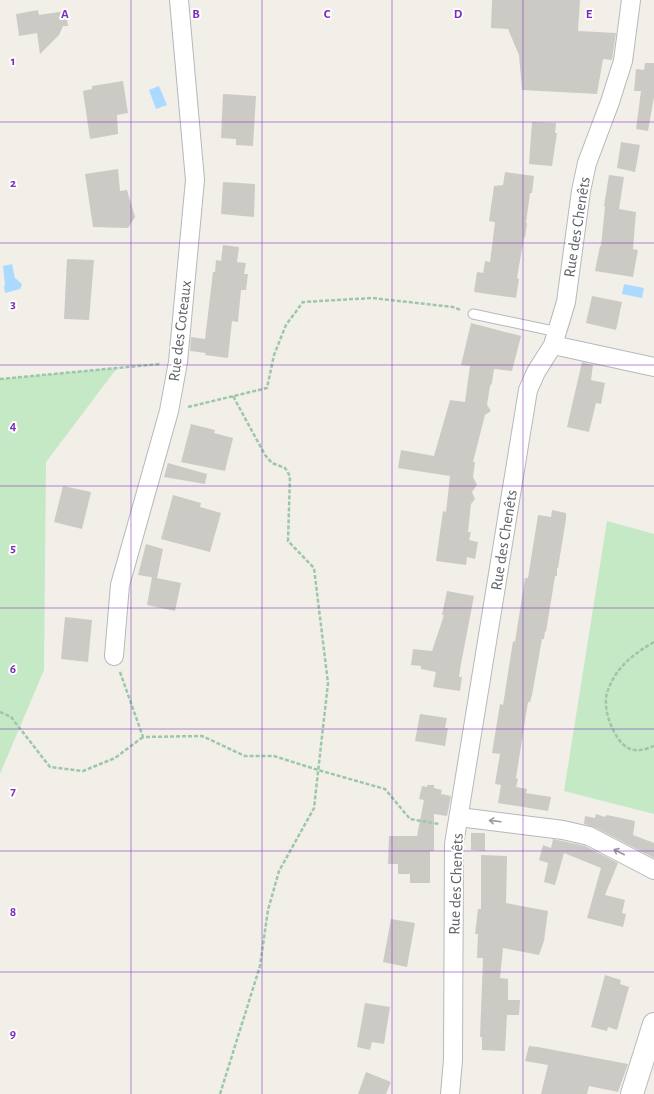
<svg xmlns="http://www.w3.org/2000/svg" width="654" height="1094" font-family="'Alegreya Sans',sans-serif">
	<rect width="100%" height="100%" fill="#f1efe8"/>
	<path fill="#c5e8c5" d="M117,368L46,462L44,670L0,774V379Z
		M607,521L654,534V814L564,791Z"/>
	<path fill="#aadaff" d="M159,86L167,105L156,109L149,90Z
		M12,264L15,278L22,284L20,289L5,293L4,286L5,285L3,266Z
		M624,284L644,288L642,298L622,294Z"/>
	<path fill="#cccac5" d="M492,0H580L578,31L616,33L612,60L603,59L597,94L522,90L519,55L508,29L491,28Z
		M38,10L39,15L66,11L68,26H63L59,35L40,54L37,33L19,36L16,14Z
		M645,63H654V97L648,131L636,129L641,91H634L636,69L644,70Z
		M123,81L128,113L117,115L118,134L90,139L83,91L92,89V86Z
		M223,94L256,96L253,146L236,145V139L221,138Z
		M532,122L556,123L555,133H557L552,166L529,164Z
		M621,142L640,145L635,172L617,168Z
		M118,169L120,191L127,190L135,217L128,228L93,227L85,174Z
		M505,172L534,176L532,193H530L526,223H527L525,238L524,237L517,278L519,279L516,298L474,292L477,272L483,273L485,261L490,262L495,222L489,221L494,186L503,185Z
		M609,175L624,177L619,209L636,212L633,249L638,250L633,277L595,271L600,246H601L605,207L604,206Z
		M223,182L255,184L254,217L221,214Z
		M223,245L239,247L237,262L246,263L244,274H248L246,290H241L238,322L232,321L228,358L205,355L206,353L190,351L191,337L205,339L213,272H215L216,260L221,261Z
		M67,259L94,260L89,320L64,319Z
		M592,296L622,302L616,330L586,323Z
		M471,323L521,336L512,371L494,369L492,383L490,386L487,405L491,411L485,415L473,462H475L473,477L477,485L472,492L475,499L471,504L468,532H471L469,540L478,542L475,559L467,557L466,565L436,561L443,511L446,512L450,476L398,468L401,450L434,456L450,400L465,402L470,366L461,365Z
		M582,362L593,365L591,380L605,383L601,404L596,403L589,432L567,427Z
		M191,424L215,430L214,433L233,438L225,471L181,462Z
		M168,463L207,474L205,484L164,477Z
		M63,486L91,492L82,529L54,522Z
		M173,495L201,503L200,507L221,513L210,552L161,539Z
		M552,510L566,513V519L558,568H557V576H555L546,632L545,631L544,639H542L532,695L530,702H528L516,778L518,779L516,787L527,789L526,793L551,797L548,811L498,803L501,785L495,784L500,754L492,753L500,704L503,705L513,641L515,642L525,578H528L538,515L551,517Z
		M146,544L163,549L157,578L138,575Z
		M152,577L181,583L175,611L147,605Z
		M447,591L474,596L461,664L459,677H462L460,691L433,687L436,672L421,669V666L411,665L413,649L432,651L444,615H442Z
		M65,617L92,620L88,662L61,659Z
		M420,714L447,718L445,728H448L445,746L415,741Z
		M427,785H434V788L442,790L441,794L451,796L447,816L434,814V851H430V883H410V874H398V864H388L389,836H417L424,800L419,799L422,786L427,787Z
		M596,814L605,817L607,815L635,821L633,835L654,843V858L594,827L584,824L585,816L595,818Z
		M471,833H485V851L471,850Z
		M553,839L585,846L618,863L605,895L625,900L622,913L626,914L623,927L587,918L601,868L564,853L555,885L544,882L548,863L539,860L543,845L551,848Z
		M481,855L507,856L506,903L548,911L544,941L539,955L503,948L500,978L508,979V1000H520L519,1015H507L505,1051L482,1050V1037H480L483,958H477L478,934H475L478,909H481Z
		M391,919L415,923L407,967L383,962Z
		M605,975L621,980L620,984L629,987L617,1030L608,1027L607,1031L591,1027Z
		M365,1003L390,1007L384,1044L372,1042L370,1050L357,1047Z
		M529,1046L538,1047L628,1064L618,1092L589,1086L587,1094H541L548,1065L525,1061Z
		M366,1072L391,1082L386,1094H358Z"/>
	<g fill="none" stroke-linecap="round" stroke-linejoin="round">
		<g stroke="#b5b8bc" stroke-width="11">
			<path id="lane" d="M473,314L558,332"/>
		</g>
		<g stroke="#b5b8bc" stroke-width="20">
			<path id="street" d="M553,345L654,367
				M114,656L120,585L169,411L178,362L195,180L179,0
				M459,817L563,830L589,836L654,870
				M450,1094L453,1060L454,844L528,390L536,372L553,345L566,302L581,191L587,163L610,102L623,61L631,0"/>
		</g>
		<g stroke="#b6babf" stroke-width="24">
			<path id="secondary" d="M632,1094L654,1024"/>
		</g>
		<path stroke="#9cc7a9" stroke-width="2.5" stroke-dasharray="4 2" stroke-linecap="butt" d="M0,379L160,364
			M188,407L267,388L274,355L286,325L303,302L372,298L453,307L461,310
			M654,642C632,655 615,668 607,693C602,709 614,742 630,749C637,752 647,749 654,746
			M120,672L143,737L202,736L245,756H274L318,770L385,789L410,819L439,824
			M0,712L11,717L50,767L83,771L115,758L143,737
			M220,1094L260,966L268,910L279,871L314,808L328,683L314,568L288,541L290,476L285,468L272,463L265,455L233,396"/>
		<use href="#lane" stroke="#fff" stroke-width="9"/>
		<use href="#street" stroke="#fff" stroke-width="18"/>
		<use href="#secondary" stroke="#fff" stroke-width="22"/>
	</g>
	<defs><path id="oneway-shaft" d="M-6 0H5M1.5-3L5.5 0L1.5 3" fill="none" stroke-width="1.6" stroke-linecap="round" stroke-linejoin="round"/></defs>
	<g stroke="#979a9d">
		<use href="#oneway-shaft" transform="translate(495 821) rotate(-173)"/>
		<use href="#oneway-shaft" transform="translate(619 852) rotate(-153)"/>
	</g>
	<path fill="none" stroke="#7b2cbf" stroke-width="1" stroke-opacity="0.55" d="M131,0V1094M262,0V1094M392,0V1094M523,0V1094M0,122H654M0,243H654M0,365H654M0,486H654M0,608H654M0,729H654M0,851H654M0,972H654"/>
	<g text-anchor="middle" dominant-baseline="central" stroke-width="4" stroke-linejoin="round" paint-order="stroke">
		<g font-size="16" fill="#5f6368" stroke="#fff">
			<text transform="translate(577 227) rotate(-81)">Rue des Chenêts</text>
			<text transform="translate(180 331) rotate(-83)">Rue des Coteaux</text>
			<text transform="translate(504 540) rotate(-81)">Rue des Chenêts</text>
			<text transform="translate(456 884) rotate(-88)">Rue des Chenêts</text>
		</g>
	</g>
	<g font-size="13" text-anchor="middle" font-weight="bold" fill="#7b2cbf" stroke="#fff" stroke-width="4" stroke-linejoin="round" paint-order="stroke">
		<text x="65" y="18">A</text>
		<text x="196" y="18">B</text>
		<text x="327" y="18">C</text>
		<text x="458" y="18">D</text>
		<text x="589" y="18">E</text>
		<text x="13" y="65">1</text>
		<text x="13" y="187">2</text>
		<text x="13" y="308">3</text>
		<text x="13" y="430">4</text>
		<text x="13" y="552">5</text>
		<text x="13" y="673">6</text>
		<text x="13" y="795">7</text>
		<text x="13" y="916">8</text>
		<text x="13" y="1038">9</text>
	</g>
</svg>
